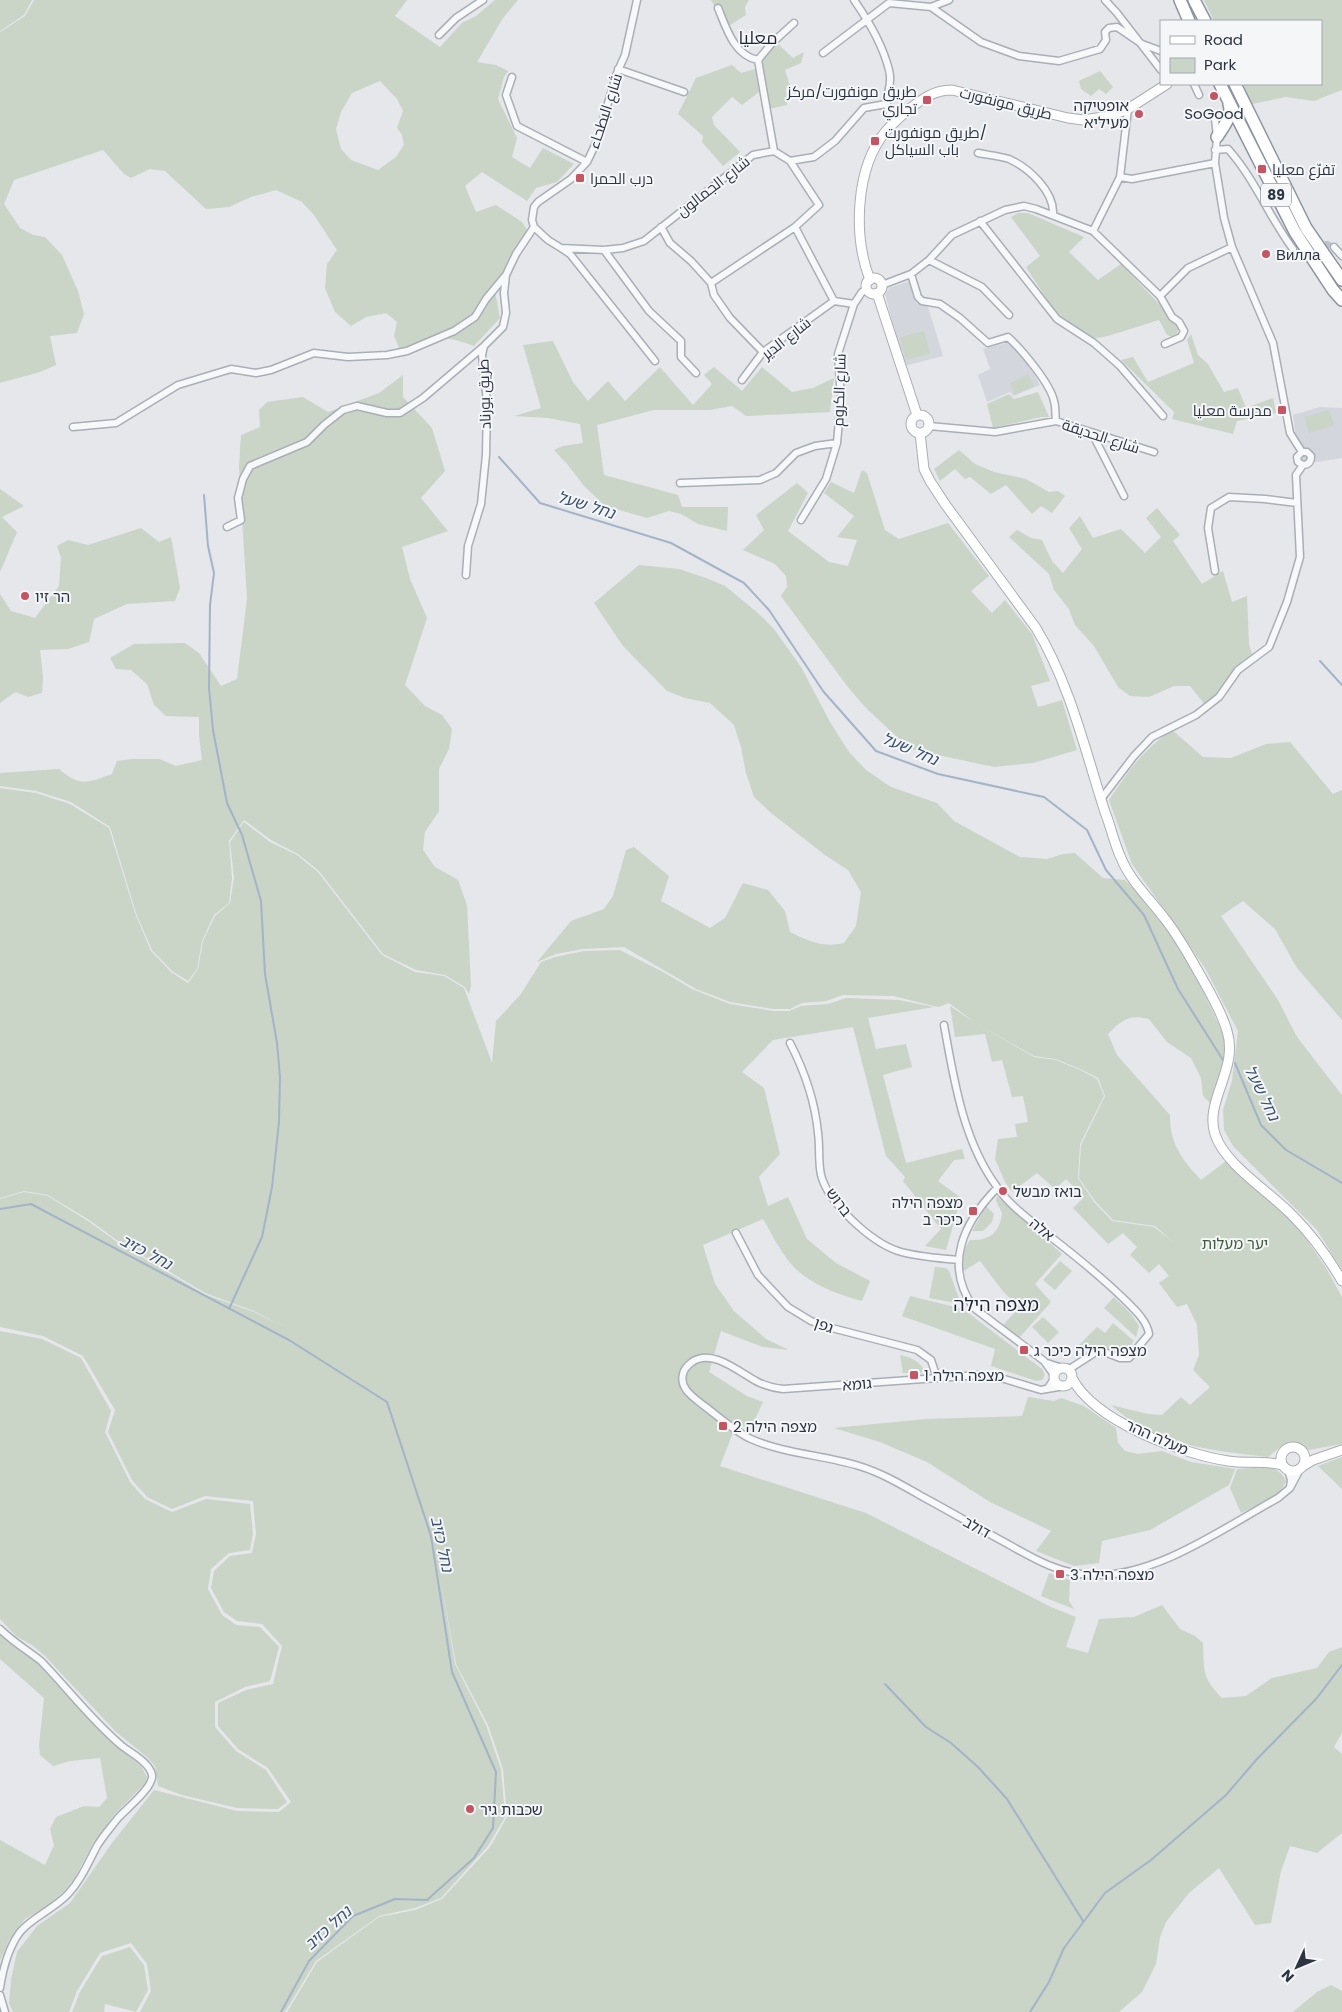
<svg xmlns="http://www.w3.org/2000/svg" width="1342" height="2012" font-family="Poppins,Cairo,'Noto Sans Hebrew',sans-serif">
	<rect width="100%" height="100%" fill="#e5e7eb"/>
	<path fill="#d3d6dd" d="M910,281L913,297L916,303L928,307L943,356L904,366L885,294L889,288Z
		M1011,342L1030,366L1040,385L1013,396L1010,392L987,402L978,375L990,369L983,349Z
		M1320,407L1342,408V458L1299,465L1293,415Z"/>
	<path fill="#cad4c7" fill-rule="evenodd" d="M0,0H32L24,15L0,31Z
		M34,0H407L395,16L440,47L462,23L476,16L495,0H518L503,18L477,62L496,65L508,71L504,77L498,99L517,138L512,157L530,168L543,148L574,164L557,182L536,188L527,201L482,172L465,186L476,212L496,205L522,222L529,233L495,291L500,318L474,346C439,333 433,337 403,357L394,336L397,322L386,313L366,317L351,326L335,312L325,288L327,264L337,250L314,215L302,202L276,190L251,197L229,207L206,209L165,171L150,169L131,178L124,174L103,150L14,180L4,204L20,228L33,235L45,237L62,255L78,291L84,314L77,333L50,336L56,365L40,372L0,383V32L25,16ZM380,81L397,99L403,111L397,128L402,135L404,145L396,157L378,170L351,160L341,149L336,129L341,112L352,93Z
		M711,0H749L745,7L746,15L727,27Z
		M1204,0H1342V90L1314,101L1286,97L1252,104L1243,84H1321V21H1214Z
		M777,43L793,58L804,52L801,63L785,70L790,86L786,88L787,105L769,109L761,62L764,55Z
		M732,65L741,73L755,69L759,92L742,105L732,97L712,117L714,125L740,152L723,166L702,142L703,136L678,114L696,78Z
		M1100,71L1113,87L1106,94L1099,89L1091,96L1081,89L1079,81Z
		M1018,213H1028L1084,237L1069,252L1098,280L1121,264L1160,305L1178,329L1177,334L1172,337L1167,335L1159,320C1148,323 1103,339 1095,338C1065,333 1041,290 1026,267L1040,256L1011,217Z
		M924,331L930,354L906,360L900,337Z
		M1191,334L1198,355L1208,364L1224,392L1238,388L1246,408L1273,398L1276,413L1237,421L1233,434L1172,419L1174,412L1121,360L1133,357L1148,382L1194,363L1187,340Z
		M553,341L573,382L588,401L608,381L625,401L660,367L693,405L712,384L704,375L714,367L742,391L762,367L792,392L813,388L834,378L830,412L746,416L732,406L710,410H654L597,425L604,475L678,495L682,507H728L727,531L698,524L681,514L669,511L647,518L605,506L584,486L568,465L554,450L563,446L583,443L580,424L548,418L514,416L541,408L523,345Z
		M1028,374L1034,386L1015,395L1010,383Z
		M403,375V397L432,428L445,471L421,498L448,531L402,547L410,579L427,618L405,685L425,706L442,715L452,729L449,749L439,769V811L425,832L423,850L435,867L458,880L467,905L471,986L469,994L465,987L445,975L416,970L383,954L319,871L298,854L271,840L244,820L229,841L232,878L229,903L214,915L202,941L197,969L188,981L172,971L152,950L136,913L110,827L71,802L36,791L0,786V773L59,769C80,787 87,783 112,774L117,761L133,759H159L176,766L202,760L199,736V717L166,716L154,705L147,684L131,670L116,669L110,658L134,644L185,643L199,653L221,686L237,679L247,599L239,467L241,435L260,427L259,410L267,402L303,397L328,412L379,393Z
		M1038,392L1049,417H1041L993,428L987,404L1009,394L1014,399Z
		M1329,410L1334,425L1309,433L1305,417Z
		M959,450L975,464L994,472L1026,479L1049,492L1058,491L1065,496L1052,513L1041,506L1032,514L1006,485L991,494L970,477L965,479L955,469L940,481L934,469Z
		M862,470L867,473L885,530L899,539L948,523L989,576L971,591L992,613L1005,600L1032,634L1050,681L1031,686L1038,707L1062,700L1077,750L1033,763L994,767L910,749L866,708L847,686L781,596L787,587L786,576L775,564L743,550L764,530L756,515L797,483L808,493L788,531L829,562L848,566L857,540L837,537L854,516L824,493L831,482L854,493Z
		M0,489L24,506L2,517L17,532L0,572Z
		M1157,508L1180,535L1173,541L1202,584L1223,571L1232,602L1247,596L1249,644L1252,654L1266,648L1237,668L1218,693L1205,705L1190,686H1174L1149,697L1130,696L1118,687L1094,646L1075,625L1069,609L1054,590L1049,574L1009,537L1017,530L1031,538L1042,540L1052,561L1063,573L1082,549L1069,528L1080,516L1093,538L1121,529L1145,553L1161,537L1146,518Z
		M141,528L159,542L171,537L180,588L175,601L127,604L94,619L89,642L68,649L40,650L43,676L42,693L28,697L15,692L0,703V594L11,611L35,618L59,586L61,558L57,546L68,540L88,545Z
		M639,565L679,569L706,578L725,586L758,613L774,629L801,667L830,722L849,752L866,770L891,787L937,803L954,821L1020,857L1047,859L1063,854L1075,853L1103,878L1125,880C1163,917 1190,961 1212,1010C1217,1021 1225,1036 1227,1049C1228,1066 1216,1088 1210,1103L1203,1096L1201,1078L1191,1058L1167,1042L1149,1019C1129,1014 1122,1020 1108,1034L1117,1055L1170,1115C1169,1143 1183,1161 1201,1180L1226,1161L1298,1227L1326,1268L1342,1297V1444L1308,1450L1284,1444L1268,1457C1210,1450 1156,1446 1111,1405L1148,1414L1162,1415L1181,1397L1190,1405L1210,1387L1193,1370L1199,1355L1197,1325L1187,1304L1177,1307L1159,1283L1169,1276L1159,1264L1149,1273L1130,1255L1137,1247L1123,1233L1108,1244L1073,1208L1084,1197L1066,1179L1055,1189L1037,1173L1012,1192L1005,1182L995,1159L998,1139L1017,1137L1015,1124L1028,1122L1023,1096L1012,1097L1002,1060L992,1062L985,1034L955,1037L950,1006L974,1022L1034,1057L1056,1060L1080,1070L1097,1079L1104,1096L1080,1144L1078,1178L1094,1202L1112,1221L1154,1227L1172,1241L1155,1226L1113,1220L1095,1201L1079,1178L1081,1145L1105,1096L1098,1078L1080,1069L1056,1059L1034,1056L974,1022L949,1003L938,1007L893,996L843,995L826,1001L802,1003L790,1009H773L730,1002L696,989L624,947L583,949L556,954L537,962L571,921L604,909L613,896L626,850L634,847L669,876L661,901L710,928L725,918L743,883L768,890L785,911L790,932C808,941 824,948 844,943L856,926L861,892L848,870L825,855L770,812L754,797L746,773L741,747L734,725L710,703L685,698L667,691L623,646L594,603Z
		M1172,730L1203,757L1231,758L1266,744L1290,742L1333,794L1342,790V1020L1297,968L1275,929L1243,901L1221,916L1278,1000L1297,1037L1342,1095V1270L1317,1230L1233,1146L1224,1130L1223,1110L1232,1081L1238,1031L1205,968L1132,864L1109,800C1130,769 1141,752 1172,730Z
		M0,788L36,793L70,804L109,828L135,913L151,951L171,972L188,983L198,969L203,941L215,916L230,903L234,878L230,842L244,822L270,842L297,855L318,872L382,955L415,972L444,976L464,988L492,1063L496,1021L521,994L541,962L555,957L584,951L620,950L663,972L692,989L730,1004L773,1011H789L801,1006L828,1004L846,998L899,1000L934,1007L868,1018L876,1049L906,1044L912,1067L883,1075L906,1163L962,1149L965,1159L954,1160L938,1181L961,1198L946,1250L925,1246L941,1229L903,1181L905,1177L886,1156L853,1027L773,1040L742,1072L764,1088L780,1154L759,1177L768,1206L788,1197L807,1239L836,1263L870,1281L862,1301C832,1293 800,1281 783,1253C775,1242 770,1230 763,1219L703,1245L715,1284L734,1311L766,1339L789,1350L763,1347L721,1331L709,1372L747,1396L763,1402L751,1428L736,1425L720,1466L866,1513L1051,1607L1076,1617L1066,1647L1088,1653L1099,1619L1134,1617L1162,1605L1180,1629L1195,1636L1203,1643C1204,1670 1202,1678 1222,1698L1246,1696L1272,1678L1317,1668L1329,1652L1342,1647V1733L1334,1747L1342,1754V1833L1317,1853L1290,1846L1281,1871L1271,1923L1255,1925L1219,1868L1189,1893L1166,1922L1160,1937L1156,1964L1142,1992L1119,2012H287L317,1962L379,1917L415,1910L442,1899L490,1847L507,1817L503,1769L488,1725L456,1664L440,1576L455,1664L486,1725L501,1769L505,1817L488,1846L441,1898L415,1908L379,1916L316,1961L285,2012H140L151,1991L147,1964L131,1943L100,1953L77,1991L69,2012H13L9,2003L11,1980L17,1952L37,1926L70,1903L112,1843L154,1790L237,1811L279,1812L291,1802L268,1768L238,1749L218,1726V1703L246,1690L273,1684L282,1646L262,1624L237,1621L224,1612L211,1588L214,1571L230,1556L252,1553L256,1534L253,1501L205,1496L172,1509L147,1497L132,1480L108,1432L115,1410L83,1356L43,1336L0,1327V1199L24,1192L48,1196L88,1221L117,1242L204,1294L254,1312L282,1326L254,1311L205,1293L118,1241L89,1220L48,1195L24,1191L0,1198Z
		M997,1196L1062,1254L1035,1284L1051,1302L1019,1338L1003,1325L1019,1308L1002,1290L980,1261L962,1272C961,1261 963,1249 970,1240C989,1241 1000,1233 1002,1213L996,1201Z
		M986,1206L994,1214L992,1222L983,1231H972Z
		M1060,1261L1072,1271L1055,1290L1043,1280Z
		M935,1267L946,1268L949,1271L961,1304L929,1298Z
		M910,1296L963,1309L1042,1369L1045,1375L1042,1380L1036,1381L991,1366L995,1349L902,1316Z
		M1114,1297L1131,1314L1139,1326L1136,1337L1104,1308Z
		M1043,1317L1059,1332L1048,1343L1032,1327Z
		M1113,1323L1134,1341C1131,1345 1126,1351 1122,1352C1109,1354 1100,1341 1086,1349L1079,1345L1097,1327L1105,1333Z
		M0,1331L42,1339L81,1358L111,1411L105,1432L130,1482L145,1499L172,1512L206,1499L250,1504L253,1534L250,1550L229,1553L211,1569L208,1589L222,1615L236,1625L260,1627L279,1647L270,1681L245,1687L215,1702V1727L236,1751L266,1770L287,1802L278,1809L237,1808L182,1795L158,1786L155,1766L148,1758L115,1731L45,1656L32,1645L16,1636L0,1619Z
		M900,1355C911,1358 916,1359 923,1368L922,1373H903Z
		M1028,1397L1054,1401L1061,1398L1084,1406L1116,1428L1118,1443L1125,1451L1138,1454L1162,1451L1191,1462L1235,1469L1229,1485L1150,1530L1102,1541L1099,1563L1074,1566L1036,1551L1051,1531L990,1502L927,1462L880,1442L834,1428L926,1419L1022,1416Z
		M1342,1457V1489L1318,1466Z
		M1266,1467C1277,1469 1281,1472 1286,1481C1280,1498 1256,1505 1241,1513L1230,1488L1237,1469Z
		M1049,1573L1070,1580L1069,1601L1074,1609L1041,1596Z
		M0,1634C11,1646 25,1653 38,1664L108,1739L141,1766L147,1777L145,1783L114,1815L94,1842L74,1879L64,1891L50,1904L25,1919L18,1927L9,1940L0,1961V1840L45,1865L54,1845L50,1829L56,1817L84,1806L99,1807L107,1798L100,1758L70,1761L53,1766L40,1755L39,1745L44,1698L0,1659Z
		M130,1947L144,1965L148,1990L136,2012L105,2004L104,2012H72L80,1992L102,1956Z
		M1331,1985L1342,1991V2012H1293L1317,1992Z"/>
	<g fill="none" stroke-linecap="round" stroke-linejoin="round">
		<path stroke="#a3b4c8" stroke-width="2" d="M499,457L540,503L671,543L744,583L769,610L823,691L876,751L938,774L1044,797L1087,830L1106,870L1144,915L1178,989L1223,1060
			M204,495L208,546L214,573L210,605L209,688L213,730L227,803L242,835L261,901L265,974L277,1043L280,1077L279,1122L272,1187L262,1237L229,1309
			M1320,661L1342,685
			M1235,1063L1261,1125L1286,1150L1342,1183
			M0,1209L31,1204L289,1340L387,1402L431,1536L452,1672L496,1772L493,1828L474,1858L427,1900L395,1899L353,1916L309,1961L281,2012
			M885,1684L926,1727L951,1743L978,1767L1007,1799L1083,1921
			M1030,2012L1049,1982L1064,1948L1105,1893L1151,1860L1226,1795L1257,1759L1316,1699L1342,1665"/>
		<path stroke="#c0c3c9" stroke-width="6" stroke-dasharray="6 3" stroke-linecap="butt" d="M1316,245L1327,244L1334,247"/>
		<g stroke="#aaaeb5" stroke-width="9">
			<path id="street" d="M637,0L625,55L617,73L596,143L587,162L571,179L538,202L534,207L532,220L534,227L548,240L561,248L604,250L623,248L644,241L753,155L774,151L790,161L814,157L835,141L864,108L886,104
				M854,0C868,20 883,46 889,70C895,93 877,96 895,121
				M1105,0L1117,13L1161,70
				M931,7L949,0
				M718,8C726,27 734,56 758,60
				M439,35L456,18L483,0
				M823,53L889,3L931,7L981,42L1019,56L1059,61L1100,49L1106,40L1105,32L1109,28L1117,27L1142,44L1161,51
				M618,69L684,92
				M512,77L506,95L517,126L587,162
				M1194,84L1199,95
				M1210,113L1215,119L1217,137L1215,163L1224,218L1232,247L1273,343L1290,433L1302,452H1307L1311,456C1311,461 1309,465 1303,465L1298,462L1297,457L1302,452
				M1215,150L1228,149C1255,179 1269,217 1293,249
				M774,151L758,60L772,43L794,23
				M978,153C988,155 999,156 1009,159C1029,168 1055,192 1053,215
				M1120,177L1132,179L1215,163
				M980,221L1057,319L1094,343L1120,366L1163,416
				M661,227L670,243L691,261L711,283L714,295L730,318L763,352
				M795,227L834,301
				M1093,231L1120,177L1128,109
				M1334,247L1342,256
				M561,248L570,254L655,361
				M604,250L649,311L681,341V357L696,373
				M929,260L982,287L1009,315
				M911,274L918,297L922,301L940,304L960,318L988,343L1008,337C1022,350 1050,383 1054,401C1056,407 1055,415 1056,421
				M711,283L795,227L819,205L790,161
				M882,285L911,274L929,260L952,235L1005,210L1024,206L1036,209L1093,231L1160,296L1172,317L1179,322L1184,331L1181,337L1165,344
				M1160,296L1188,268L1232,247
				M742,380L763,352L834,301L854,304
				M929,426L995,432L1056,421L1154,452
				M73,427L116,423L178,385L231,369L256,373L271,370L314,353L348,357L387,355L407,351L454,331L475,317L486,299L506,275
				M1092,433L1124,496
				M680,483L760,480L776,473L796,453L815,446L837,443
				M801,520L826,479L837,443L841,398L838,354L854,304L862,292L867,289
				M227,527L241,520L238,498L243,479L250,466L307,442L324,425L343,410L357,406L387,413H400L423,398L483,347
				M1215,571L1208,528L1211,508L1229,497L1265,499L1297,503
				M466,575L468,546L481,504L486,455L487,402L482,355L484,346L503,327L506,313L504,293L506,275L516,254L534,227
				M1101,799L1134,756L1152,737L1196,715L1219,697L1238,670L1269,647L1287,602L1300,557L1296,475L1303,465
				M944,1025C954,1080 963,1141 997,1187C1010,1206 1029,1219 1047,1234C1073,1254 1099,1275 1123,1298C1133,1308 1147,1320 1149,1334L1129,1358H1120L1099,1350L1071,1368H1065
				M790,1043C805,1072 815,1101 818,1133C820,1147 818,1161 821,1175C828,1203 871,1242 898,1251C917,1257 938,1258 958,1260
				M997,1188C964,1222 943,1265 974,1308L1044,1361L1054,1375
				M736,1233L758,1275L788,1307L811,1321L828,1327L917,1350L931,1360L937,1378
				M1047,1363L1062,1368
				M1064,1386L1041,1390L1001,1378L980,1375L783,1389C774,1388 765,1386 756,1381C739,1372 712,1348 692,1362C688,1365 684,1369 683,1374C679,1388 693,1397 703,1405C718,1416 734,1431 751,1439C785,1454 824,1455 859,1466C882,1473 902,1485 923,1497C951,1512 978,1528 1006,1543C1034,1559 1061,1575 1094,1575C1156,1577 1225,1527 1278,1498L1290,1488L1300,1469
				M1045,1389L1048,1388L1054,1379
				M1288,1470L1291,1480L1290,1487
				M0,1629C12,1641 27,1650 41,1661C68,1689 92,1721 122,1746C131,1753 150,1763 152,1775C154,1787 126,1809 118,1818C111,1827 103,1836 97,1846C88,1863 81,1880 68,1894C54,1909 31,1918 20,1932C8,1948 3,1968 0,1988
				M0,1995L5,2012"/>
		</g>
		<g stroke="#aaaeb5" stroke-width="11">
			<path id="secondary" d="M866 286a8 8 0 1 1 16 0a8 8 0 1 1-16 0Z
				M870,280C853,236 855,168 886,131C893,123 901,116 908,110C922,99 934,90 952,90L1068,118L1083,120L1110,116L1128,109L1167,84
				M877,293L917,415
				M911 424a9 9 0 1 1 18 0a9 9 0 1 1-18 0Z
				M920,433L924,469L930,481L945,504L1036,628C1070,684 1085,750 1105,812C1111,827 1114,843 1121,858C1131,882 1150,899 1165,919C1180,938 1191,959 1203,980C1212,996 1222,1013 1227,1031C1239,1069 1204,1101 1215,1134C1224,1164 1270,1192 1292,1215C1312,1235 1328,1257 1342,1281
				M1054 1377a9 9 0 1 1 18 0a9 9 0 1 1-18 0Z
				M1072,1378C1094,1421 1182,1454 1228,1461C1246,1464 1265,1460 1282,1465
				M1281 1459a12 12 0 1 1 24 0a12 12 0 1 1-24 0Z
				M1303,1466L1313,1460L1342,1450"/>
		</g>
		<g stroke="#8d94a1" stroke-width="14">
			<path id="highway" d="M1180,0L1189,21
				M1194,0L1205,21
				M1220,84L1295,232L1333,290L1342,300
				M1235,84L1306,228L1342,280
				M1217,137C1223,127 1233,116 1229,104"/>
		</g>
		<use href="#street" stroke="#f7f8fa" stroke-width="6"/>
		<use href="#secondary" stroke="#fff" stroke-width="9"/>
		<use href="#highway" stroke="#fff" stroke-width="11"/>
	</g>
	<g fill="#c45663" stroke="#f4f6f8" stroke-width="2">
		<circle cx="1214" cy="96" r="5"/>
		<rect x="922" y="95" width="10" height="10" rx="2.5"/>
		<circle cx="1139" cy="114" r="5"/>
		<rect x="870" y="136" width="10" height="10" rx="2.5"/>
		<rect x="1257" y="164" width="10" height="10" rx="2.5"/>
		<rect x="575" y="173" width="10" height="10" rx="2.5"/>
		<circle cx="1266" cy="254" r="5"/>
		<rect x="1277" y="405" width="10" height="10" rx="2.5"/>
		<circle cx="25" cy="596" r="5"/>
		<circle cx="1003" cy="1191" r="5"/>
		<rect x="968" y="1206" width="10" height="10" rx="2.5"/>
		<rect x="1019" y="1345" width="10" height="10" rx="2.5"/>
		<rect x="909" y="1370" width="10" height="10" rx="2.5"/>
		<rect x="718" y="1421" width="10" height="10" rx="2.5"/>
		<rect x="1055" y="1569" width="10" height="10" rx="2.5"/>
		<circle cx="470" cy="1809" r="5"/>
	</g>
	<g text-anchor="middle" dominant-baseline="central" stroke-width="4" stroke-linejoin="round" paint-order="stroke">
		<rect fill="#f4f6f8" stroke="#696e79" stroke-width="1" x="1261" y="183.5" width="30" height="23" rx="4"/>
		<g font-size="14" font-weight="bold" fill="#2d3442">
			<text x="1276" y="195">89</text>
		</g>
		<g font-size="15" fill="#2d3442" stroke="#f4f6f8" text-anchor="start">
			<text x="917" y="91" text-anchor="end">طريق مونفورت/مركز<tspan x="917" dy="17">تجاري</tspan></text>
			<text x="1129" y="105" text-anchor="end">אופטיקה<tspan x="1129" dy="17">מעיליא</tspan></text>
			<text x="1214" y="113" text-anchor="middle">SoGood</text>
			<text x="885" y="132">طريق مونفورت/<tspan x="885" dy="17">باب السياكل</tspan></text>
			<text x="1272" y="169">تفرّع معليا</text>
			<text x="590" y="178">درب الحمرا</text>
			<text x="1276" y="254">Вилла</text>
			<text x="1272" y="410" text-anchor="end">مدرسة معليا</text>
			<text x="35" y="596">הר זיו</text>
			<text x="1013" y="1191">בואז מבשל</text>
			<text x="963" y="1202" text-anchor="end">מצפה הילה<tspan x="963" dy="17">כיכר ב</tspan></text>
			<text x="1034" y="1350">מצפה הילה כיכר ג</text>
			<text x="924" y="1375">מצפה הילה 1</text>
			<text x="733" y="1426">מצפה הילה 2</text>
			<text x="1070" y="1574">מצפה הילה 3</text>
			<text x="480" y="1809">שכבות גיר</text>
		</g>
		<g font-size="15" fill="#2d3442" stroke="#f4f6f8">
			<text transform="translate(1006 103) rotate(14)">طريق مونفورت</text>
			<text transform="translate(605 111) rotate(-72)">شارع البطحاء</text>
			<text transform="translate(713 186) rotate(-38)">شارع الجمالون</text>
			<text transform="translate(786 338) rotate(-38)">شارع الدير</text>
			<text transform="translate(839 390) rotate(-88)">شارع الكروم</text>
			<text transform="translate(484 394) rotate(-92)">طريق بورناد</text>
			<text transform="translate(1101 436) rotate(18)">شارع الحديقة</text>
			<text transform="translate(839 1202) rotate(53)">ברוש</text>
			<text transform="translate(1042 1229) rotate(39)">אלה</text>
			<text transform="translate(824 1325) rotate(20)">גפן</text>
			<text transform="translate(857 1384) rotate(-5)">גומא</text>
			<text transform="translate(1157 1437) rotate(24)">מעלה ההר</text>
			<text transform="translate(977 1527) rotate(29)">דולב</text>
		</g>
		<g font-size="15" fill="#415d3c" stroke="#f4f6f8">
			<text x="1235" y="1243">יער מעלות</text>
		</g>
		<g font-size="16" font-style="italic" fill="#3b5273" stroke="#f4f6f8">
			<text transform="translate(586 505) rotate(17)">נחל שעל</text>
			<text transform="translate(910 749) rotate(23)">נחל שעל</text>
			<text transform="translate(1262 1093) rotate(64)">נחל שעל</text>
			<text transform="translate(146 1252) rotate(28)">נחל כזיב</text>
			<text transform="translate(442 1544) rotate(78)">נחל כזיב</text>
			<text transform="translate(328 1928) rotate(-42)">נחל כזיב</text>
		</g>
		<g font-size="18" fill="#1f2534" stroke="#f4f6f8">
			<text x="758" y="37">معليا</text>
			<text x="996" y="1304">מצפה הילה</text>
		</g>
	</g>
	<rect x="1160" y="20" width="162" height="65" fill="#f4f6f8" stroke="#a4a8af"/>
	<rect x="1170" y="36" width="25" height="8" fill="#ffffff" stroke="#a4a8af"/>
	<text x="1204" y="45" font-size="15" fill="#2d3442">Road</text>
	<rect x="1170" y="58" width="25" height="15" fill="#cad4c7" stroke="#a4a8af"/>
	<text x="1204" y="70" font-size="15" fill="#2d3442">Park</text>
	<g transform="translate(1297 1967) rotate(226)" stroke="#f4f6f8" stroke-width="4" paint-order="stroke">
	<path d="M0-4L9 19L0 12L-9 19Z" fill="#2d3442"/>
	<text y="-8" font-size="14" font-weight="bold" text-anchor="middle" fill="#2d3442">N</text>
	</g>
</svg>
